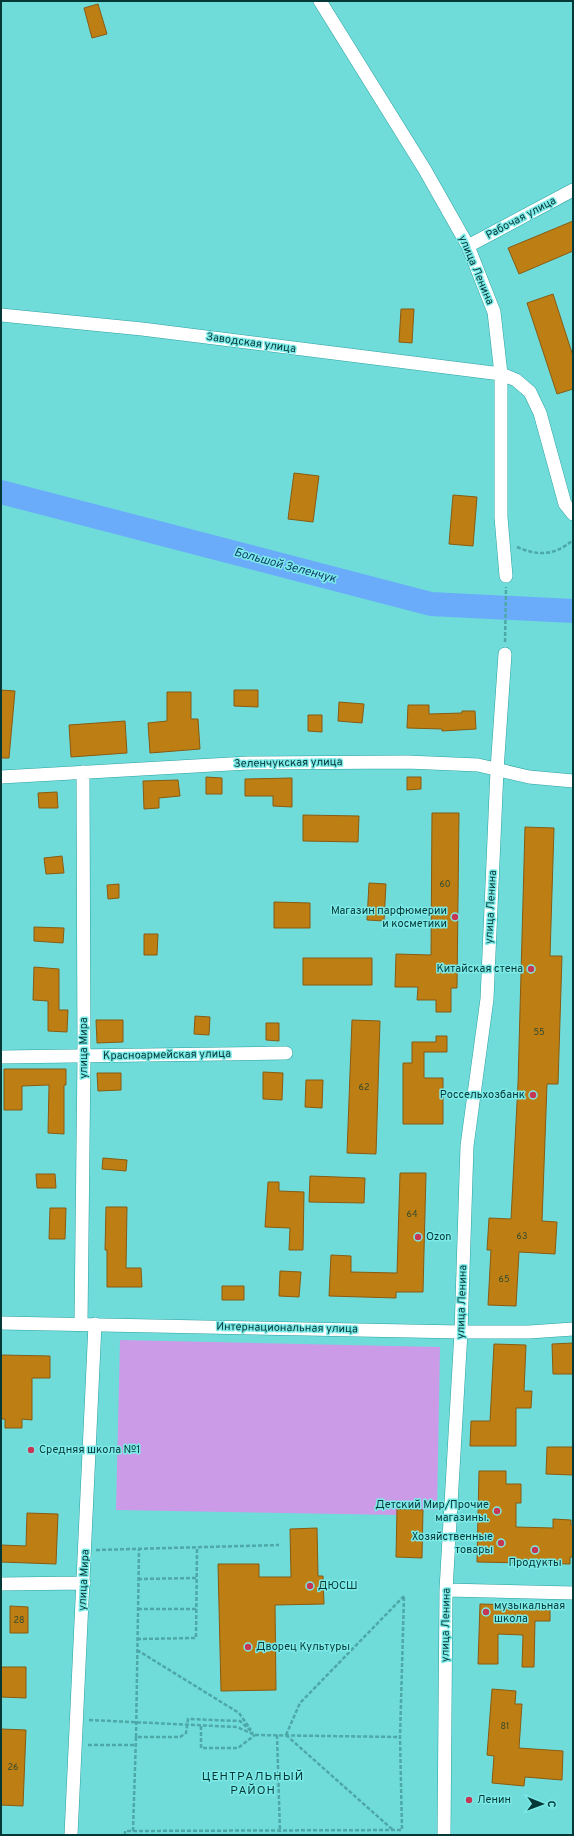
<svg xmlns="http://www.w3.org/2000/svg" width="574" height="1836" font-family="Overpass,sans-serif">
	<rect width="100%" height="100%" fill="#6fdcda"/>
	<path fill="#cc9be7" d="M120,1340L440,1347L437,1510L397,1509V1515L116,1510Z"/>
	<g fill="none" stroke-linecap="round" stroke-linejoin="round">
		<path stroke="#6aacfa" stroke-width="24" d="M1,492L431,604L573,611"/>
	</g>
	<path fill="#bd7f14" stroke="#885b12" d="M98,4L107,34L92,38L84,8Z
		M573,221V251L519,274L508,248Z
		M553,294L573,356V389L557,394L527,303Z
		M401,309H414L412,343L399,342Z
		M294,473L319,476L313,522L288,519Z
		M453,495L477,497L473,546L449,544Z
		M1,690L15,691L9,758H1Z
		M234,690H258V707L234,706Z
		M167,692H191V719H198L200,749L150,753L148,723L167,721Z
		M339,702L364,704L362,723L338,721Z
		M408,705H429V714L462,713V711H475L476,729L442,731V729L407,728Z
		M308,715H322V732L308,731Z
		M125,721L127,753L71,757L69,725Z
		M206,777L222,778V794H206Z
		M407,777H421V789L407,790Z
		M292,778V807L273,806V796H245V779Z
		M178,780L180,796L159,798V808L144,809L143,781Z
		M57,792L58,808H39L38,793Z
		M432,813H459L457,988H451V1012H436V1000H417L418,987H395L396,954L431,955Z
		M303,815L359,816L358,842L303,841Z
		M525,827L554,828L550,956H562L558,1084H547L542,1221L557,1222L555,1254L519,1252L516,1306L488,1305L491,1250H487L489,1218L511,1219L518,1084Z
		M62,856L64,873L46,874L44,858Z
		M369,883L386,884L384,921L367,920Z
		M119,884V898L108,899L107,885Z
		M274,902L310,903V928H274Z
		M34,927L64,928L63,943L34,941Z
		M144,934H158L157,955H144Z
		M303,958H372V985H303Z
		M34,967L59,969V1010H68L67,1032L48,1031V1001L33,1000Z
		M195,1016L210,1017L209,1035L194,1034Z
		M96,1020H123V1042L97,1043Z
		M352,1020L380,1021L376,1154L347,1153Z
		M266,1023H279V1041L266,1040Z
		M436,1036H447V1052H424V1078H443V1124H403V1063H412V1042H436Z
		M4,1069H66V1085H64V1134L48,1133L49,1085L22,1086V1110H4Z
		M263,1072L283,1073L282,1100L263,1099Z
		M97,1073H121V1090L98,1091Z
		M306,1080H323L322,1108L305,1107Z
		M103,1158L127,1160L126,1171L102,1169Z
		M400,1173H426L423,1292H396V1298L329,1296L331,1255L351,1256V1272L397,1273Z
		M36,1174H55L56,1188H37Z
		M310,1176L365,1178L364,1203L309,1202Z
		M268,1182H279V1191L304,1192L303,1250H289L290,1228L265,1227Z
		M106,1207H127L126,1268H141L142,1287H107V1250H105Z
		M50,1208H66L65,1239H49Z
		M280,1271L301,1272L299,1297L279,1296Z
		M222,1286H244V1300H222Z
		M573,1343V1374H553L552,1344Z
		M494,1344L526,1345L524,1391H532L531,1408H516V1446H470L471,1421H490Z
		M1,1355L50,1356V1378H32V1420L22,1419V1428H5V1419H1Z
		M547,1447H573V1475L546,1474Z
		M479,1471H506V1484H521V1503H516V1527L553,1528V1519L571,1520V1525L573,1526V1557H570V1564L477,1562Z
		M397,1509L423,1510L422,1558L396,1557Z
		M27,1513L58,1514L56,1564L1,1562V1545L26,1546Z
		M317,1528L318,1576H323L324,1604L275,1605L276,1690L221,1691L218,1564H259V1577H291L290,1529Z
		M480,1604L550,1606V1621H535L534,1667H522L523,1635L498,1634V1664H478Z
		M10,1606L28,1607V1633H10Z
		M1,1667H26V1698L1,1697Z
		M492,1689L516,1691L515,1704H522L519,1748L563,1751L562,1780L525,1777L524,1786L492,1783L494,1756L487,1755Z
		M1,1729L26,1730L23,1806L1,1805Z"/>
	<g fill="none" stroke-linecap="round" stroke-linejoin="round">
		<g stroke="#29a1a0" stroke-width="14">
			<path id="minor" d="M320,1L425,170L468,246L494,312L501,374V517L506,576
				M468,246L573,190
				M1,315L142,329L501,374L516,380L530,392L540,413L565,504L573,514
				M1,777L248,763L407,762L478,765L529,777L573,781
				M1,1057L286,1053
				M1,1323L461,1332H529L573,1329
				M81,1324L84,1056L83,772
				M1,1584L84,1583
				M446,1590L573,1593
				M71,1835L95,1324
				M444,1835L446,1590L461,1332L467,1146L487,999L497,770L505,654"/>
		</g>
		<path stroke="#4da8a7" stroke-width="2.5" stroke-dasharray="4 2" stroke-linecap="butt" d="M517,547C538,556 554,556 573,540
			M505,642L506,587
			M96,1550L279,1545
			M138,1579L197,1578
			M138,1609H196
			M137,1639L196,1638L197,1548
			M137,1650L239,1713L251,1730
			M89,1720L237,1727L255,1735L400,1737
			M201,1726V1748H238L255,1735
			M277,1735L280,1832
			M286,1735L300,1703L404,1596
			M286,1735L393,1830
			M136,1737L139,1549
			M88,1745H135
			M133,1831L136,1737H180L186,1733L188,1719L240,1721L253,1733
			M125,1835V1831L402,1830L400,1737L404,1596"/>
		<use href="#minor" stroke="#fff" stroke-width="13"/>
	</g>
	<g fill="#c73755" stroke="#7ceae7" stroke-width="1.5">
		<circle cx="455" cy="917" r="4"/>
		<circle cx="531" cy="969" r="4"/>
		<circle cx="533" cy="1095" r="4"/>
		<circle cx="418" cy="1237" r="4"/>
		<circle cx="31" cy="1450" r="4"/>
		<circle cx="497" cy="1511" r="4"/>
		<circle cx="501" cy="1543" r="4"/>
		<circle cx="535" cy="1550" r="4"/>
		<circle cx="310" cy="1586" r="4"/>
		<circle cx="486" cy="1612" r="4"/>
		<circle cx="248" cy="1647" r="4"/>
		<circle cx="469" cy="1800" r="4"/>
	</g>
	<g text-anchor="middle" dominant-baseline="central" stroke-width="3" stroke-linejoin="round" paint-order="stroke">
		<g font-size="9" fill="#324a2e">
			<text x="445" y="884">60</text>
			<text x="539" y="1032">55</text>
			<text x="364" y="1087">62</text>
			<text x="412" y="1214">64</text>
			<text x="522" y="1236">63</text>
			<text x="504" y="1279">65</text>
			<text x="19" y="1620">28</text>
			<text x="505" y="1726">81</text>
			<text x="13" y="1767">26</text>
		</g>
		<g font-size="11" fill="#043837" stroke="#7ceae7">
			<text transform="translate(521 218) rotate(-28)">Рабочая улица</text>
			<text transform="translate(476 270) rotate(67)">улица Ленина</text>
			<text transform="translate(251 343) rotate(8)">Заводская улица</text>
			<text transform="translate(288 763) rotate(-1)">Зеленчукская улица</text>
			<text transform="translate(491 907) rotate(-87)">улица Ленина</text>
			<text transform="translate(84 1048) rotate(-90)">улица Мира</text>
			<text transform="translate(167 1055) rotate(-1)">Красноармейская улица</text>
			<text transform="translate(462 1302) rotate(-88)">улица Ленина</text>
			<text transform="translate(287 1328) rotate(1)">Интернациональная улица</text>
			<text transform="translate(84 1580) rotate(-87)">улица Мира</text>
			<text transform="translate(446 1625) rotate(-89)">улица Ленина</text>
		</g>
		<g font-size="11" fill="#043837" stroke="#7ceae7" text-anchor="start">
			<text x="447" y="911" text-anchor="end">Магазин парфюмерии<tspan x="447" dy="13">и косметики</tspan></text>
			<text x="523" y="969" text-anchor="end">Китайская стена</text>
			<text x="525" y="1095" text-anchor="end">Россельхозбанк</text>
			<text x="426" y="1237">Ozon</text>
			<text x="39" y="1450">Средняя школа №1</text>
			<text x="489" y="1505" text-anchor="end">Детский Мир/Прочие<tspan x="489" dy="13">магазины.</tspan></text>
			<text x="493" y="1537" text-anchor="end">Хозяйственные<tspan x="493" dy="13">товары</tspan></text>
			<text x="535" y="1563" text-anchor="middle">Продукты</text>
			<text x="318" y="1586">ДЮСШ</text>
			<text x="494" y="1606">музыкальная<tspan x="494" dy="13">школа</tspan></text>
			<text x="256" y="1647">Дворец Культуры</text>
			<text x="477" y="1800">Ленин</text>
		</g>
		<g font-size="12" font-style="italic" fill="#103e6f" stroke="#7ceae7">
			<text transform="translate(285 566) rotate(15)">Большой Зеленчук</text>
		</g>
		<g font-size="12" letter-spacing="1" fill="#043837" stroke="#7ceae7">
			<text x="253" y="1777">ЦЕНТРАЛЬНЫЙ<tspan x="253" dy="14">РАЙОН</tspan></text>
		</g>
	</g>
	<rect width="574" height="1836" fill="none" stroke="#043837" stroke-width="4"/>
	<g transform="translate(542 1804) rotate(91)" stroke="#7ceae7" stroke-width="3" paint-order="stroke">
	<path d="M0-3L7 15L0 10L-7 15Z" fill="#043837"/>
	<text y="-6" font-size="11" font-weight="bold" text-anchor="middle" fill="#043837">С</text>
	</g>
</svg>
